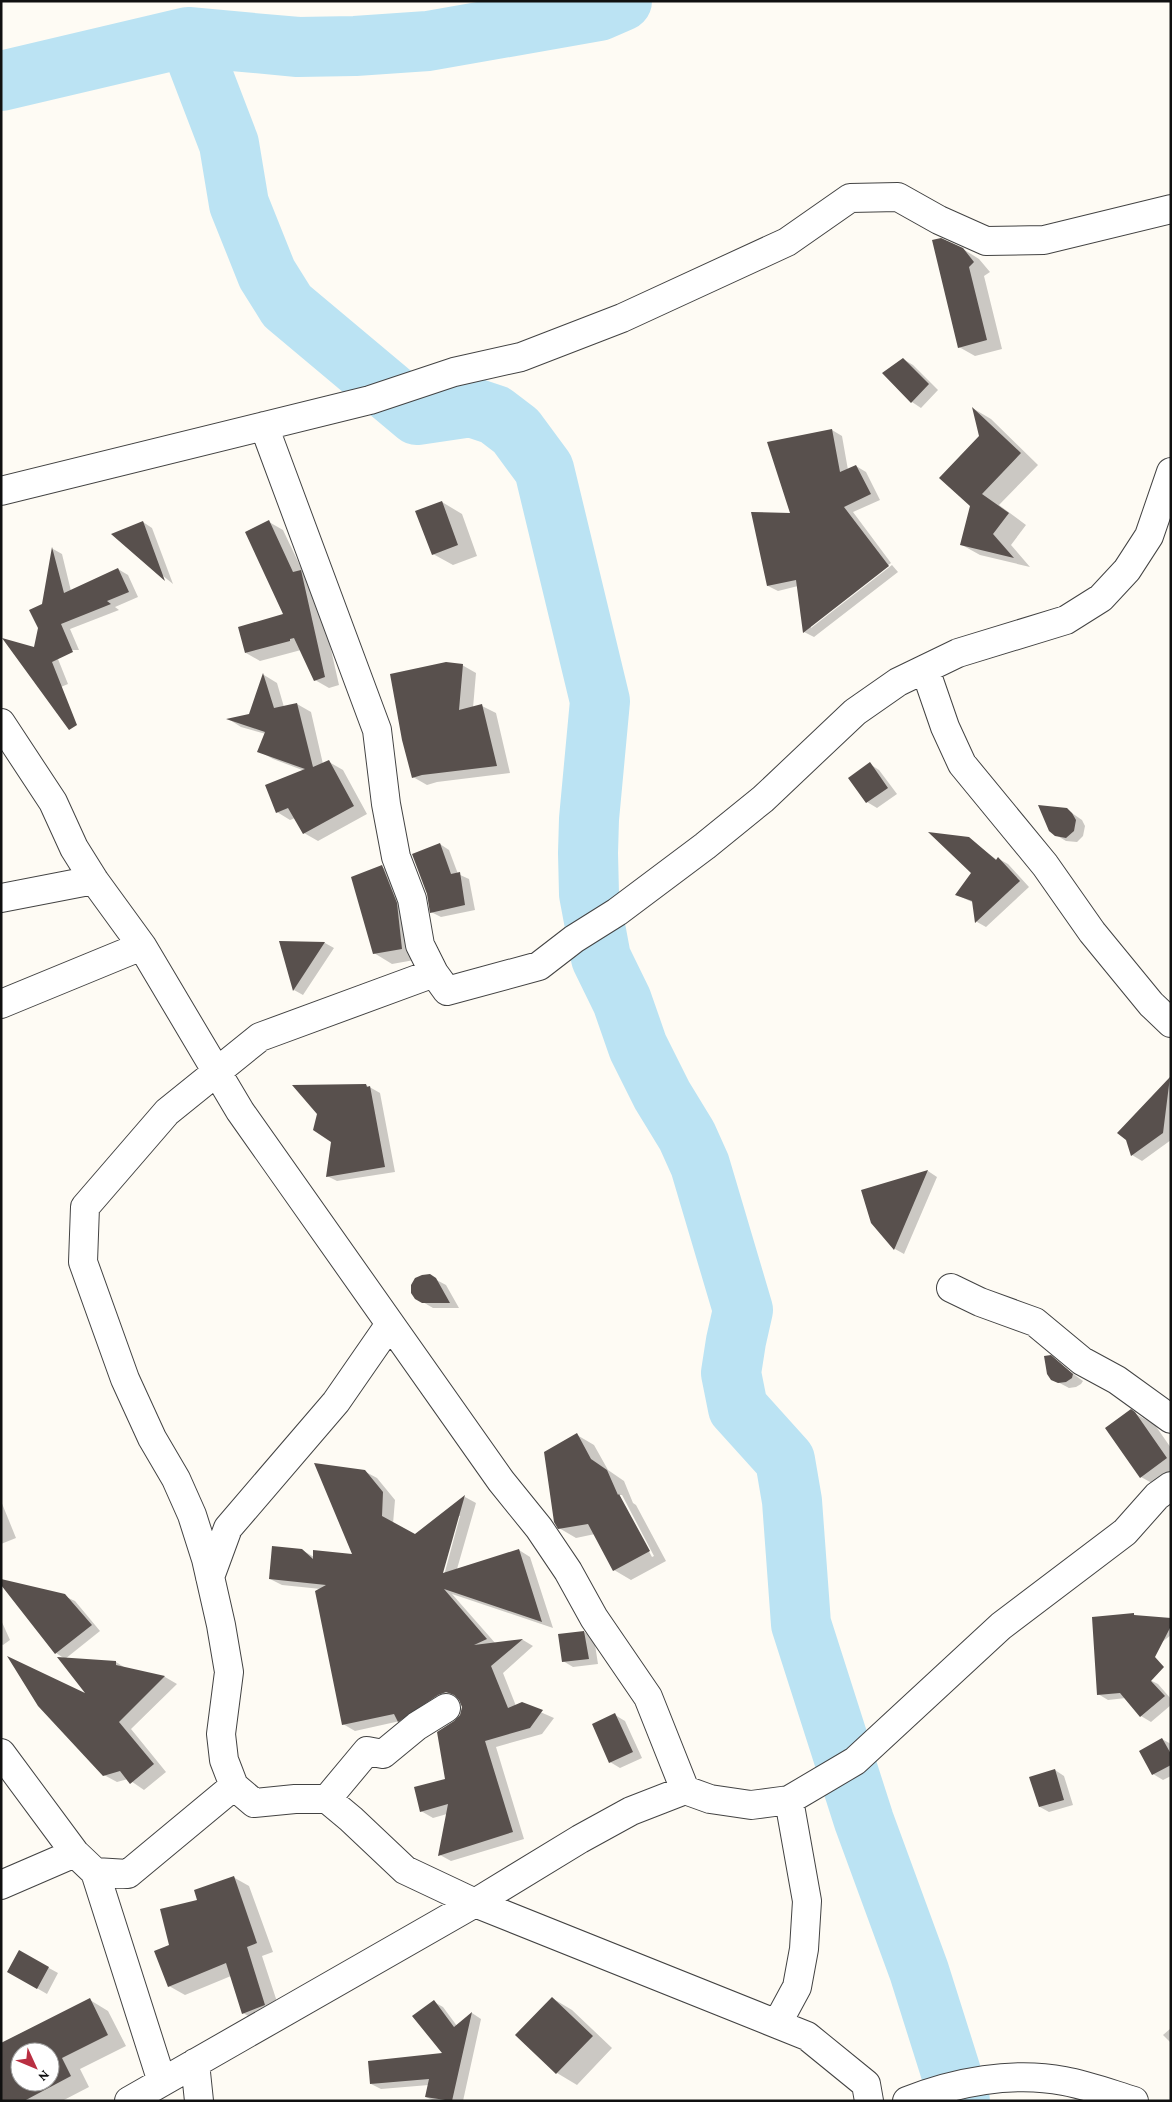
<svg xmlns="http://www.w3.org/2000/svg" width="1172" height="2102" font-family="'Crimson Pro',serif">
	<rect width="100%" height="100%" fill="#fefbf4"/>
	<path fill="#0003" fill-rule="evenodd" d="M963,249L979,259L990,272L984,276L1002,349L975,356L959,347Z
		M903,359L913,365L938,390L921,408L912,402L884,374Z
		M974,409L991,419L1038,465L999,505L1026,525L1011,545L1030,567L980,555L962,545L971,506L981,436Z
		M832,430L842,436L848,470L856,466L866,472L880,500L853,512L891,563L811,625V628L892,565L898,572L814,637L804,632L798,586L778,591L768,586L792,515Z
		M442,502L462,514L477,556L453,565L433,554Z
		M143,522L152,528L173,584L113,535Z
		M269,522L283,530L303,572L315,579L339,685L329,688L315,680L301,650L260,661L246,653L284,614Z
		M53,549L62,554L71,591L118,569L128,575L138,597L115,607L119,610L70,629L79,650H46L39,628Z
		M58,659L68,684L49,692L24,666Z
		M462,665L476,673L473,708L482,706L496,713L510,773L437,782L427,785L413,777Z
		M264,675L277,683L284,707L297,704L311,712L323,764L329,762L343,770L367,814L318,841L304,833L295,818L290,820L277,812L305,771L273,759L259,751L266,734L241,727L230,720L250,715Z
		M870,764L879,770L897,794L877,808L867,802Z
		M1066,809L1082,820L1085,826L1083,836L1077,842L1066,841L1056,835Z
		M969,839L997,860L999,859L1008,864L1029,887L986,927L977,922L974,903L957,895L973,873Z
		M440,844L449,850L458,874L469,879L475,910L441,917L431,912Z
		M382,867L401,877L420,959L392,964L374,953Z
		M281,943H325L334,948L303,995L294,990Z
		M1171,1079V1140L1142,1161L1132,1155L1127,1139L1118,1133Z
		M366,1085L380,1093L395,1172L337,1181L327,1176L332,1142Z
		M928,1171L937,1177L904,1254L895,1249L872,1222L863,1191Z
		M429,1276L446,1285L459,1308H433L416,1298Z
		M1050,1357L1083,1381L1081,1384L1076,1387L1069,1388L1052,1379Z
		M1131,1411L1155,1425L1171,1448V1481L1161,1488L1141,1477Z
		M577,1435L594,1445L608,1470L624,1481L633,1503L636,1505L666,1561L631,1580L614,1570L595,1534L576,1538L559,1528ZM619,1495H622L654,1556L652,1557Z
		M364,1471L377,1478L395,1500L393,1524L415,1535L465,1497L476,1503L457,1569L519,1550L530,1557L553,1628L452,1594L496,1644L523,1640L533,1646L503,1673L516,1706L522,1704L554,1718L542,1734L496,1747L524,1839L451,1861L440,1855L447,1814L433,1818L421,1811L446,1780L463,1707L460,1699L450,1701L410,1727L400,1721L355,1731L343,1724L321,1589L282,1585L270,1579L302,1550L314,1557L354,1555ZM458,1516H460L443,1579L440,1578Z
		M1,1501L16,1538L1,1544Z
		M64,1596L75,1601L100,1631L65,1659L56,1653Z
		M1133,1614L1138,1617L1171,1620V1635L1124,1672L1148,1679L1158,1684L1171,1699V1705L1151,1722L1141,1716L1126,1698L1108,1700L1098,1694Z
		M1,1620L10,1640L3,1645L1,1644Z
		M584,1632L594,1638L598,1664L573,1667L563,1661Z
		M116,1662L127,1669L165,1677L177,1684L131,1729L166,1772L144,1790L128,1779L117,1782L104,1775L89,1696Z
		M615,1715L625,1721L642,1758L620,1768L610,1762Z
		M1162,1739L1171,1744V1776L1163,1780L1153,1774Z
		M1055,1770L1064,1776L1073,1805L1049,1812L1040,1807Z
		M233,1877L249,1886L273,1952L262,1956L281,2014L259,2022L243,2013L231,1976L185,1995L169,1986L170,1946L199,1901Z
		M20,1952L58,1973L47,1994L9,1972Z
		M552,1998L572,2010L612,2048L577,2085L557,2073L517,2035Z
		M90,2000L108,2011L126,2046L80,2069L89,2087L62,2101H1V2043ZM20,2052H50V2082H20Z
		M434,2002L443,2007L457,2026L472,2013L481,2019L463,2101H434L426,2097L429,2085L381,2089L371,2084L444,2054Z
		M1171,2028V2043L1163,2035Z"/>
	<g fill="none" stroke-linecap="round" stroke-linejoin="round">
		<path stroke="#bbe3f3" stroke-width="60" d="M188,37L229,144L239,204L267,274L287,306L417,415L471,407L495,415L516,431L544,469L600,701L589,819L588,853L589,894L601,958L622,1001L638,1047L662,1095L687,1136L700,1165L743,1310L736,1341L731,1373L738,1408L785,1460L792,1501L801,1624L864,1821L919,1971L960,2101
			M1,81L188,37L298,47L355,46L428,41L599,11L622,1"/>
	</g>
	<path fill="#58504d" fill-rule="evenodd" d="M941,238L963,248L974,262L969,267L987,340L958,348L932,240Z
		M903,358L929,384L911,403L882,373Z
		M972,407L1021,453L982,494L1009,513L993,534L1014,558L960,545L970,506L939,478L979,436Z
		M832,429L840,472L856,465L871,494L844,507L889,566L803,633L796,580L767,586L751,512L790,513L767,442Z
		M442,501L458,545L432,555L415,511Z
		M269,520L293,572L301,570L325,677L314,681L294,638L290,639V641L245,653L238,627L283,614L245,532Z
		M143,521L165,581L111,534Z
		M52,547L64,593L118,568L129,592L107,601L111,604L61,624L73,652L52,662L77,725L69,730L2,638L34,647L38,628L29,610L42,604Z
		M446,662L463,664L459,710L482,704L497,766L422,775L412,778L402,740L390,674Z
		M263,673L274,708L297,703L313,767L329,760L354,806L303,834L288,808L276,813L265,785L305,769L257,752L265,732L226,719L249,714Z
		M870,762L888,788L866,803L848,778Z
		M1038,805L1067,808L1072,813L1076,820L1074,831L1066,838L1055,836L1049,831Z
		M928,832L969,837L996,860L998,857L1020,881L975,923L972,901L955,895L971,873Z
		M440,843L451,874L460,872L465,905L430,913L427,894L412,854Z
		M382,865L397,903L402,949L373,954L351,877Z
		M279,941L325,942L293,991Z
		M1170,1077L1163,1133L1131,1156L1126,1140L1117,1133Z
		M366,1084L367,1087L370,1086L385,1167L326,1177L331,1142L313,1130L317,1114L292,1085Z
		M928,1170L894,1250L871,1223L861,1190Z
		M430,1274L436,1278L450,1303H422L415,1299L411,1293V1285L415,1278L422,1275Z
		M1051,1355L1073,1374L1072,1378L1066,1382L1058,1383L1051,1380L1047,1374L1044,1356Z
		M1131,1409L1135,1412L1167,1458L1140,1478L1105,1428Z
		M577,1433L591,1459L607,1470L618,1495L619,1494L650,1551L613,1571L588,1524L558,1529L554,1522L544,1452Z
		M314,1463L365,1470L383,1492L382,1516L415,1534L465,1495L443,1573L519,1549L542,1622L444,1589L487,1639L474,1645L523,1639L491,1666L508,1708L522,1702L543,1710L530,1728L485,1741L513,1832L438,1856L448,1804L420,1812L414,1787L445,1779L437,1732L454,1721L460,1715L462,1707L459,1700L454,1695L446,1692L438,1695L398,1722L394,1714L342,1725L315,1591L326,1585L269,1579L272,1546L302,1549L313,1559V1550L352,1554Z
		M1,1579L65,1594L92,1625L55,1654L1,1585Z
		M1134,1613V1615L1171,1618V1626L1155,1657L1164,1667L1151,1681L1165,1696L1140,1717L1120,1693L1097,1695L1092,1617Z
		M584,1631L589,1659L562,1662L558,1634Z
		M7,1656L85,1693L57,1657L116,1661V1665L165,1676L119,1722L154,1764L130,1784L120,1771L103,1776L38,1706Z
		M615,1713L633,1752L609,1763L592,1724Z
		M1162,1738L1171,1754V1765L1152,1775L1139,1751Z
		M1055,1769L1064,1800L1039,1807L1029,1777Z
		M234,1876L257,1943L247,1947L265,2005L242,2014L226,1963L168,1987L154,1951L169,1945L160,1909L197,1900L194,1890Z
		M19,1950L49,1967L37,1989L7,1972Z
		M552,1997L593,2036L556,2074L515,2035Z
		M90,1998L108,2035L62,2058L71,2076L24,2101H1V2043ZM20,2052H50V2082H20Z
		M434,2000L454,2027L472,2012L452,2101L425,2097L429,2079L370,2084L368,2061L442,2053L412,2016Z"/>
	<g fill="none" stroke-linecap="round" stroke-linejoin="round">
		<g stroke="#434343" stroke-width="30">
			<path id="minor" d="M264,426L377,730L386,804L396,857L412,899L420,945L434,973L447,991L539,966L574,939L617,912L705,846L763,799L855,712L898,682L958,653L1066,620L1101,598L1127,570L1149,536L1171,472
				M1,491L370,400L454,372L521,357L622,318L787,242L850,198L898,197L939,220L986,241L1044,240L1171,209
				M925,669L945,727L962,764L1045,865L1092,932L1151,1004L1171,1023
				M1,723L53,802L74,848L94,880L142,946L240,1111L501,1481L539,1528L568,1571L594,1618L648,1697L685,1790
				M1,898L94,880
				M434,973L260,1037L167,1112L85,1207L83,1262L125,1379L152,1438L176,1479L192,1515L206,1559L221,1625L229,1672L221,1734L224,1760L234,1786L254,1803L295,1799H327L351,1819L405,1870L475,1903L807,2036L866,2084L869,2101
				M1,1004L142,946
				M951,1288L980,1302L1035,1322L1082,1361L1117,1380L1171,1419
				M210,1577L228,1528L336,1402L390,1324
				M1,1753L75,1853L95,1872L162,2082
				M327,1799L367,1751L383,1754L417,1726L446,1708
				M95,1872L128,1874L234,1786
				M1,1885L75,1853
				M777,2024L797,1987L804,1949L807,1901L789,1800
				M195,2063L199,2101
				M129,2101L475,1903L580,1839L631,1811L685,1790L710,1799L751,1805L789,1800L855,1761L1001,1626L1125,1532L1157,1496L1171,1486
				M907,2101C955,2082 1013,2071 1064,2081C1087,2085 1111,2094 1134,2101"/>
		</g>
		<use href="#minor" stroke="#fff" stroke-width="28"/>
	</g>
	<rect width="1172" height="2102" fill="none" stroke="#101010" stroke-width="5"/>
	<g transform="translate(35 2067) rotate(134)"><circle r="24" fill="#ffffff" stroke="#9f9f9f"/>
	<path d="M0-4L9 19L0 12L-9 19Z" fill="#b92f42"/>
	<text y="-8" font-size="14" font-weight="bold" text-anchor="middle" fill="#101010">N</text>
	</g>
</svg>
